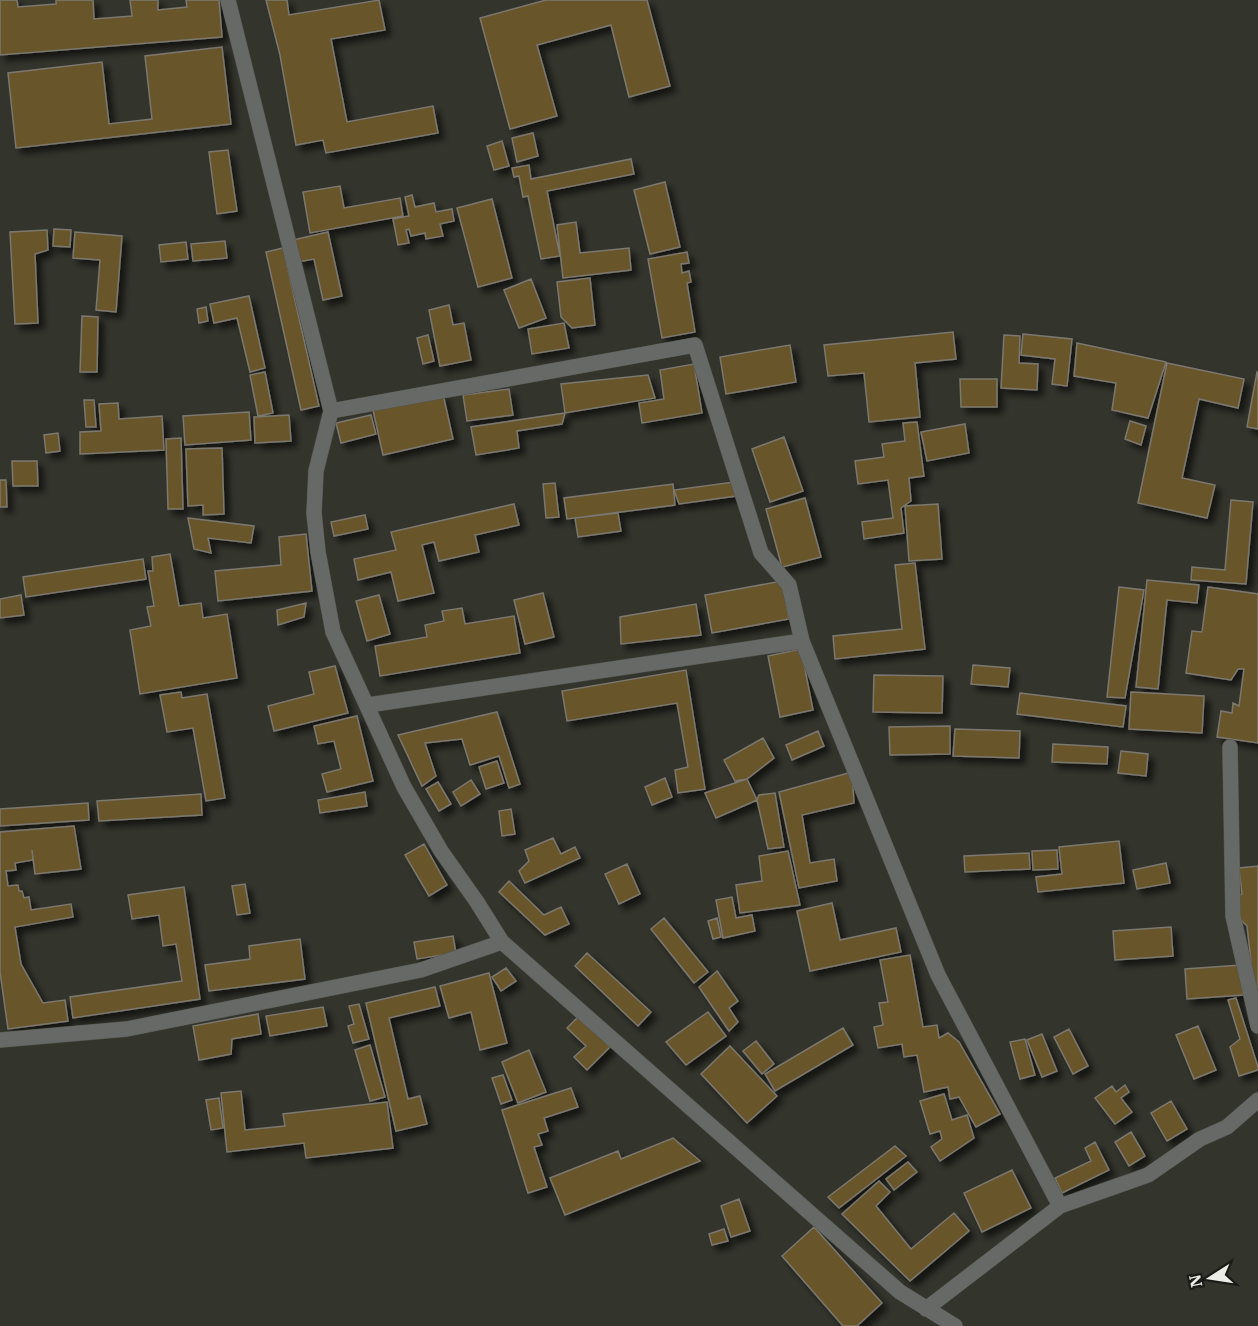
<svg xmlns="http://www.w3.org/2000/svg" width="1258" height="1326" font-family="'IBM Plex Serif',serif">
	<defs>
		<filter id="shadow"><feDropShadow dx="5.5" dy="5.5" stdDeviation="3" flood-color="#0009"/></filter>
	</defs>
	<rect width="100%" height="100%" fill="#33342c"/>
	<path fill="#67542a" stroke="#7c786f" stroke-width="1.5" filter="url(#shadow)" d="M0,0H17L18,7L56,4V0H93L94,19L132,16L130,0H158V10L187,7L186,0H219L222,37L0,55Z
		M266,0H287L289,15L379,0L385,30L331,39L347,122L433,106L438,133L326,153L323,140L296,145L280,55Z
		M546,0H647L670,86L629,97L611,25L537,45L557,116L510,129L480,18Z
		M222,47L231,124L16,148L8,73L102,62L109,124L152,119L145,56Z
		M533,133L538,156L517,162L512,138Z
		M502,141L509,166L494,170L487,146Z
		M228,150L237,211L217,214L209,152Z
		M631,159L634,174L547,191L560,256L541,259L528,196L523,197L519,176L514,177L512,168L529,165L531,179Z
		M665,182L680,247L650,254L634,190Z
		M340,186L344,208L400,198L403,216L310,233L303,192Z
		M412,195L415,207L434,203L436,212L452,209L454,221L440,224L443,236L426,239L425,233L411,236L409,229L406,230L409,243L398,245L393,219L409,216L405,197Z
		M492,199L512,278L478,287L457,208Z
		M576,222L580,253L629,248L631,270L563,278L557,225Z
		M54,229L71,230L70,247L53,246Z
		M47,230L48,250L35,254L38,323L15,324L10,232Z
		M75,232L122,236L116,312L96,310L100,260L73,258Z
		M328,232L342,296L323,300L314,259L298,262L293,240Z
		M225,241L227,258L193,261L191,244Z
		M186,242L188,259L161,262L159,245Z
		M283,248L319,406L301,410L266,252Z
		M687,252L689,263L681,264L682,273L689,271L691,282L687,283L695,332L662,338L648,259Z
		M590,278L595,325L572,328L561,317L557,282Z
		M531,279L546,318L519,328L504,290Z
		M249,296L265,368L250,372L237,318L214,323L210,304Z
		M449,305L453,325L464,323L471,360L440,366L429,310Z
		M206,307L208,321L199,323L197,309Z
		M82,316L98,317L97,372H80Z
		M564,323L569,348L532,354L528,329Z
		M953,332L956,359L915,363L920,417L869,422L864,373L828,376L824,345Z
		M1023,334L1072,339L1067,386L1052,384L1055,359L1021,355Z
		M428,335L434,361L423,364L417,338Z
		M1004,335L1020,336L1019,363L1038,364L1037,390L1001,388Z
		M1077,343L1166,362L1148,418L1112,410L1116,383L1074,376Z
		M790,345L796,382L726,394L720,357Z
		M1167,363L1244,379L1238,408L1199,399L1182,478L1215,485L1207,518L1138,503Z
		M694,364L702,413L642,423L639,403L664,399L660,370Z
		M265,372L273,413L258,416L250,375Z
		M1257,372L1258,373V429L1247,427Z
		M648,375L655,398L565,413L561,384Z
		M960,379H997V407H961Z
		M509,389L513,415L467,421L463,395Z
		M443,394L453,439L383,455L373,410Z
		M84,400H94L96,427H86Z
		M118,403L119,419L162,416L164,450L80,454V432L101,431L99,404Z
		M249,412L251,440L185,445L183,416Z
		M565,413L562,424L517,431L519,448L476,455L471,427Z
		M289,415L291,441L255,443L254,417Z
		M371,415L376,434L341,443L336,423Z
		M1130,421L1146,426L1141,445L1125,439Z
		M917,422L924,476L909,478L911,501L901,508L904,533L864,539L862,522L893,518L888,480L858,484L855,461L884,457L882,444L905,441L903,423Z
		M965,424L969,453L927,461L921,432Z
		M58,433L60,451L46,453L44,435Z
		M784,437L803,491L770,502L752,449Z
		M181,438L183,509H168L166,439Z
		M222,448L224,514L203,515V505L188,506L186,449Z
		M12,461H37L38,486H13Z
		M0,480H6L7,507H0Z
		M734,482L736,496L679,504L674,490Z
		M555,483L559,517L546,518L543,484Z
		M673,484L675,505L567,519L564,498Z
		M805,498L821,557L782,567L766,509Z
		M1231,500L1253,502L1246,584L1191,580L1192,567L1225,570Z
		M514,504L519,525L475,535L479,552L439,561L434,542L422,545L434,593L398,601L391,572L358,580L354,559L396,550L391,532Z
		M938,504L942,559L909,561L905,506Z
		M618,513L621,531L578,537L575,518Z
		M365,515L368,529L334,536L331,522Z
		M188,518L254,526L251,543L208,538L211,553L194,549Z
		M306,534L312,591L218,601L215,571L281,565L279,537Z
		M170,554L179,606L201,603L203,618L227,614L237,678L140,694L130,630L151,626L147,607L154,606L148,571H153L152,557Z
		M143,559L146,579L26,597L23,577Z
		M915,563L925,649L835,659L833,636L902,629L895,565Z
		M1147,580L1199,585L1197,603L1167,600L1158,689L1136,687Z
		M782,581L789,619L712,633L705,595Z
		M1119,587L1144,590L1125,698L1107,697Z
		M1208,587L1258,594V743L1217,737L1221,711L1232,713L1233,703L1239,706L1244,669H1238L1231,680L1186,673L1192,631L1202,632Z
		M543,593L554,637L525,644L514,600Z
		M21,595L24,615L0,618V599Z
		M379,595L390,634L367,641L356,601Z
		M306,603L304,617L278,625L277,610Z
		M696,604L701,635L621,644L620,617Z
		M462,608L465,624L514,616L520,653L380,676L375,646L427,637L425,625L444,621L442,611Z
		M801,649L813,710L780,717L768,656Z
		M973,665L1010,668L1008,687L971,684Z
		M335,666L348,713L274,731L268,706L314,694L309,672Z
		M686,670L705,789L678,793L675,770L688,767L677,703L567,721L562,691Z
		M874,675L943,676L942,713L873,712Z
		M181,692L182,698L207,694L225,798L206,801L193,728L167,732L160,695Z
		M1131,692L1204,696L1202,733L1129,729Z
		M1020,693L1126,706L1123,727L1017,714Z
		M497,712L520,784L509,788L499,756L470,765L462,739L425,743L436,776L422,786L398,735Z
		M357,716L373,781L327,792L322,774L341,769L334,741L318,744L314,726Z
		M950,726V754L890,755L889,727Z
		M955,729L1020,731L1019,758L953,756Z
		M818,731L824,746L792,760L786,745Z
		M763,738L774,758L747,779L735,781L724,760Z
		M1053,744L1108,747L1107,764L1052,762Z
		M1121,751L1148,754L1146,776L1118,773Z
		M497,761L504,783L486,789L479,767Z
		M852,772L854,803L802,815L810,863L834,859L837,881L799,888L779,792Z
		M665,778L672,797L652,805L645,787Z
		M747,779L757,800L716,818L705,793Z
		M471,780L480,794L461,806L453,792Z
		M438,782L451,804L439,811L426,789Z
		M365,792L367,806L320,813L318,800Z
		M775,793L784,847L768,849L757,800L759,795Z
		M201,794L202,815L99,821L97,801Z
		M88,803L89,820L0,826V809Z
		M511,809L515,834L502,836L499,811Z
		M74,826L81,869L35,874L32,850L33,860L15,863L16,870L6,871L8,886L18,885L19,891H22L24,898L29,897L31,910L71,904L73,917L15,927L21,964L43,1003L65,1000L68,1021L8,1029L0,972V832Z
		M553,838L561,854L575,847L580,858L525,883L519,871L529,861L525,850Z
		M1119,841L1124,883L1038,892L1036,877L1062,874L1059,847Z
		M424,844L447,885L429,896L405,855Z
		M1057,850L1058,869L1033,870L1032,851Z
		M788,851L800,905L740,913L736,885L762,881L759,856Z
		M1029,853L1030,869L965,872L964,856Z
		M1166,863L1170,883L1137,889L1133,870Z
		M627,864L640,894L619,904L605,874Z
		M1258,866V1015H1257L1247,926L1240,919L1235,899L1242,894L1239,868Z
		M509,881L544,915L561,907L569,924L545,935L499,892Z
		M245,884L250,913L237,915L232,886Z
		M184,887L200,999L73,1018L70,997L182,981L176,944L163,946L159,915L132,919L128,895Z
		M732,897L736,918L752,915L755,931L723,938L716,900Z
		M832,903L840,940L896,928L901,952L810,971L797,911Z
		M664,918L708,972L694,983L651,929Z
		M717,918L721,937L713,939L708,921Z
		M1171,927L1173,956L1115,960L1113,931Z
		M453,936L456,953L417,959L414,942Z
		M300,939L305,979L209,991L205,965L250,959L249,946Z
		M587,953L651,1012L638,1026L575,966Z
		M910,955L923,1027L937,1025L939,1038L948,1033L959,1042L1000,1114L976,1127L959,1097L950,1099L948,1087L924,1092L917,1055L904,1057L902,1044L878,1048L874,1027L883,1025L879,1003L888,1002L880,960Z
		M1241,965L1243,995L1187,999L1185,969Z
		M506,968L516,981L501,991L492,977Z
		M717,971L738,1001L729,1008L738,1022L729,1031L699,987Z
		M489,973L507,1043L480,1050L471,1012L449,1018L440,986Z
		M435,987L440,1006L389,1018L408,1099L420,1096L427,1124L396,1131L366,1003Z
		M1236,998L1258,1067V1070L1239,1076L1230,1047L1240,1039L1228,1000Z
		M359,1004L369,1039L353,1043L348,1026L354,1024L349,1006Z
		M323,1007L327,1026L270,1036L266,1016Z
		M708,1012L726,1036L686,1065L666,1042Z
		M258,1014L261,1034L232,1039L231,1054L199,1060L193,1026Z
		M579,1016L610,1047L587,1070L574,1057L586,1046L567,1028Z
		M1198,1026L1216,1070L1194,1079L1176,1035Z
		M843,1028L853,1045L775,1091L765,1074Z
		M1069,1029L1088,1066L1073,1074L1054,1037Z
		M1042,1034L1057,1071L1042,1077L1027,1040Z
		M1025,1039L1035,1075L1020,1079L1010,1042Z
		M756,1041L774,1064L762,1074L743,1051Z
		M370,1045L385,1097L370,1101L355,1050Z
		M730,1046L777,1096L747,1123L701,1074Z
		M529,1050L546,1092L518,1103L502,1062Z
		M503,1075L512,1100L501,1104L492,1078Z
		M1125,1085L1129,1092L1121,1098L1132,1112L1115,1124L1095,1098L1112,1086L1116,1092Z
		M571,1088L578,1107L544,1118L548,1131L538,1134L542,1145L534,1147L547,1187L528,1193L502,1110Z
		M241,1091L245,1130L285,1126L283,1114L387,1102L393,1148L306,1158L304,1143L227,1152L221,1093Z
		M944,1094L952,1120L967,1115L974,1138L940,1161L931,1147L942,1139L940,1131L930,1134L920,1101Z
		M219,1098L223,1128L211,1130L206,1100Z
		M1171,1101L1187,1129L1167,1141L1151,1113Z
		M1131,1132L1145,1156L1129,1166L1115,1142Z
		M673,1138L700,1161L565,1215L550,1178L618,1151L621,1159Z
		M1095,1142L1109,1170L1062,1193L1055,1178L1091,1161L1085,1148Z
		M895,1146L906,1156L839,1208L828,1197Z
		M908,1162L917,1172L894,1190L886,1179Z
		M1012,1170L1031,1208L982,1232L964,1193Z
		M879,1181L890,1192L876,1206L911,1249L954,1213L969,1231L910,1281L842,1214Z
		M739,1199L750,1231L731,1237L721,1206Z
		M814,1227L882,1303L857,1326H843L782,1256Z
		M724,1229L728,1241L712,1245L709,1234Z"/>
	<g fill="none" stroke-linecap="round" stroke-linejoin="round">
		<g stroke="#51524a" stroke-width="16">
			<path id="minor" d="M228,0L331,411L316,471L314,513L318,552L333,632L404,787L441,851L477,902L502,942L900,1292L955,1326
				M331,411L695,345L761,553L789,585L802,641L938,975L1060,1206
				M368,705L802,641
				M1230,747L1233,916L1258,1026
				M0,1040L127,1029L421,970L502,942
				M926,1309L1060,1206L1148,1175L1200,1139L1227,1127L1258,1100"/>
		</g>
		<use href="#minor" stroke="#666966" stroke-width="15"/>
	</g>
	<g transform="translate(1210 1278) rotate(258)" stroke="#1b1b18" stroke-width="4.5" paint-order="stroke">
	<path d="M0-4.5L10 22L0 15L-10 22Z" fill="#ecede7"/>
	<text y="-9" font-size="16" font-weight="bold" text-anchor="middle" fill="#ecede7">N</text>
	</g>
</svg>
